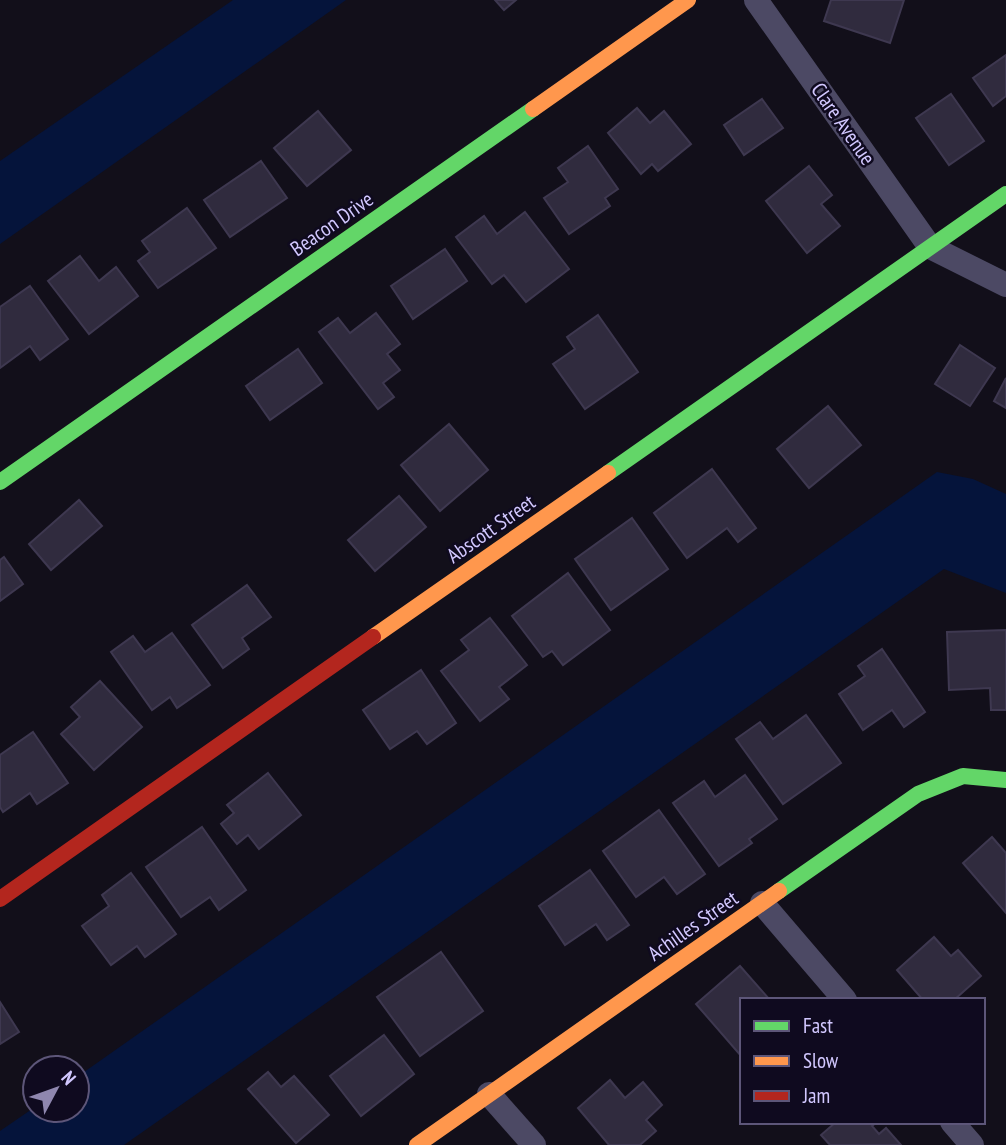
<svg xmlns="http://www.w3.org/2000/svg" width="1006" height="1145" viewBox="0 0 1006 1145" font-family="'PT Sans Narrow',sans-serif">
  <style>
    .water { fill: #05143b }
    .building { fill: #302b3e; stroke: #3e3850; stroke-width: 2 }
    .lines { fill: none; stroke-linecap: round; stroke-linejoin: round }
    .street { stroke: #4c4964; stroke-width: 24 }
    .fast { stroke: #63d668; stroke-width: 16 }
    .slow { stroke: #ff974d; stroke-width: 16 }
    .jam { stroke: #b3261e; stroke-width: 16 }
    .labels { text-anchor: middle; stroke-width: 5; stroke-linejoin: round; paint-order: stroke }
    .street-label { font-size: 21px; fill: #d2c8ff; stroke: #0f0a1f }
  </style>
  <rect width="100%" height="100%" fill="#120f1a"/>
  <!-- water -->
  <g class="water">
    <polygon points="233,0 346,0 0,244 0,161"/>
    <polygon points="937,472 973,479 1006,494 1006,593 944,569 124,1145 0,1145 0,1131 35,1107 35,1110 77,1110 77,1077"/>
  </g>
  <!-- building -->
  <g class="building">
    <polygon points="495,0 516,0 504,10"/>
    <polygon points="831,0 904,0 890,43 824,21"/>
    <polygon points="1006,55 1006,96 993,106 973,78"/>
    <polygon points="951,94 984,141 949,165 916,118"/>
    <polygon points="762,99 783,128 744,155 724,125"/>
    <polygon points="637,108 650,123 664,111 691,144 658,171 652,164 641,174 608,133"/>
    <polygon points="318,111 351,150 307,186 274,148"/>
    <polygon points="588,146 618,189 605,198 610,206 569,234 544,198 568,182 558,168"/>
    <polygon points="261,161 287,198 230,237 204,200"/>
    <polygon points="809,166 832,195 821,204 840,226 807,253 766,201"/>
    <polygon points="187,208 216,248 158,288 138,261 150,252 142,241"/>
    <polygon points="525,212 569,269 526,302 504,275 492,284 456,237 484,216 497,234"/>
    <polygon points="445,249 467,281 413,319 391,286"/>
    <polygon points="80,256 99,281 116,267 138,296 89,334 48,281"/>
    <polygon points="30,286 68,339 40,360 30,346 0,368 0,307"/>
    <polygon points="376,313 400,344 387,354 400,370 383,383 394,397 378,409 319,332 338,318 350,333"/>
    <polygon points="598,315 638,372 585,409 553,364 575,349 567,337"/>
    <polygon points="960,345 995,368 970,406 935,384"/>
    <polygon points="298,349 322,383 270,420 246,386"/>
    <polygon points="1006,378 1006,408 994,401"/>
    <polygon points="828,406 861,445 809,488 777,449"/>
    <polygon points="449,424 488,470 440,511 401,465"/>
    <polygon points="712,469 756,528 738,542 727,528 687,558 654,513"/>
    <polygon points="399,496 426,527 375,571 348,540"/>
    <polygon points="79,500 102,526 51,570 29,544"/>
    <polygon points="632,518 668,569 611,610 575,559"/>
    <polygon points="4,557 23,584 0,601 0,560"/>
    <polygon points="568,573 610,630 563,665 552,651 543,657 512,616"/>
    <polygon points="247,585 271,617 242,638 249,649 223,668 192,625"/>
    <polygon points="490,618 527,665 499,687 509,699 480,721 441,671 469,650 461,640"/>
    <polygon points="1006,630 1006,710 991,710 990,688 949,690 947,632"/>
    <polygon points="172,633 210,685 177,708 170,697 152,710 111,652 133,636 145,652"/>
    <polygon points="882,649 925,712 904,727 892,710 863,730 839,694 865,676 858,666"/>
    <polygon points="421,670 456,723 427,744 417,731 390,749 363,710"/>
    <polygon points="100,681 142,727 94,770 61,734 80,717 71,707"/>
    <polygon points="806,715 841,763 783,804 736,739 760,722 773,739"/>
    <polygon points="33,732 68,783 37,804 30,793 3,812 0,807 0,755"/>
    <polygon points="268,773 301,815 259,849 248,835 237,844 221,824 234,813 227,805"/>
    <polygon points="745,775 777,819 749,839 752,843 719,866 673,803 704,781 715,797"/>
    <polygon points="659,810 705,874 677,894 664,877 636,897 603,851"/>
    <polygon points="202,827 246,890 219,910 210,897 181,917 146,867"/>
    <polygon points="992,837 1006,853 1006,913 963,863"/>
    <polygon points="590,870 629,925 607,940 596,924 565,945 539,906"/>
    <polygon points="131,873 176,934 145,957 137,946 111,965 82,926 109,906 102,895"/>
    <polygon points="934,937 951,956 958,950 981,976 954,1000 923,1000 897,970"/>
    <polygon points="441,952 483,1011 420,1056 377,997"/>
    <polygon points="740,966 770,1000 742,1000 742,1057 696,1004"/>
    <polygon points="0,1002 19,1032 0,1044"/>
    <polygon points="384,1035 414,1074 361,1116 330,1076"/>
    <polygon points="268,1072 281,1087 294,1076 329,1115 296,1143 248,1089"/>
    <polygon points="610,1080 625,1098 643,1082 662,1105 646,1120 656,1131 640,1145 609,1145 578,1108"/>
    <polygon points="836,1122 877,1122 872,1126 879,1134 886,1128 901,1145 830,1145 821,1135"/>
  </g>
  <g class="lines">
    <!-- street -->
    <g class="street">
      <polyline points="756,0 930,247 1006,285"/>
      <polyline points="762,903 845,1000"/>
      <polyline points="489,1094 534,1145"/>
      <polyline points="952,1122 972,1145"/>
    </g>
    <!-- fast -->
    <g class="fast">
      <polyline points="608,473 1006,194"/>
      <polyline points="0,482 533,109"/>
      <polyline points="779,891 918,794 963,776 1006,780"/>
    </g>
    <!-- slow -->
    <g class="slow">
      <polyline points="533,109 688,0"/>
      <polyline points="373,637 608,473"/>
      <polyline points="417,1145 779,891"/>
    </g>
    <!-- jam -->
    <polyline class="jam" points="0,899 373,637"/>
  </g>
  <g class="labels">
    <!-- street labels -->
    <g class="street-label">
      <text transform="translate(843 124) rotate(55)" y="7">Clare Avenue</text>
      <text transform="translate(332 224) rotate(-35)" y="7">Beacon Drive</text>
      <text transform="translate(491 529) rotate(-35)" y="7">Abscott Street</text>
      <text transform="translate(693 926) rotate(-35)" y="7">Achilles Street</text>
    </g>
  </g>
  <!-- legend -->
  <rect x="740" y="998" width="245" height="126" fill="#0f0a1f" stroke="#5d5679" stroke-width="2"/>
  <rect x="754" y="1021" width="35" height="10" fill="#63d668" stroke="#5d5679" stroke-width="2"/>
  <text x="803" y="1033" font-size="21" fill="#d2c8ff">Fast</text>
  <rect x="754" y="1056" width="35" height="10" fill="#ff974d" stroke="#5d5679" stroke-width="2"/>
  <text x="803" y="1068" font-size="21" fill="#d2c8ff">Slow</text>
  <rect x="754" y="1091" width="35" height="10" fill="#b3261e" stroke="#5d5679" stroke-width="2"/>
  <text x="803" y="1103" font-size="21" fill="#d2c8ff">Jam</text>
  <!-- north arrow -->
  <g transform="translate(56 1089) rotate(49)"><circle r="33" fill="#0f0a1f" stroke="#5d5679" stroke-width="2"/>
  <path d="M0-5L12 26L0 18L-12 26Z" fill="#8f87af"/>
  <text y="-10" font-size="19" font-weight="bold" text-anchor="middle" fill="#d2c8ff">N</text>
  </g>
</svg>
